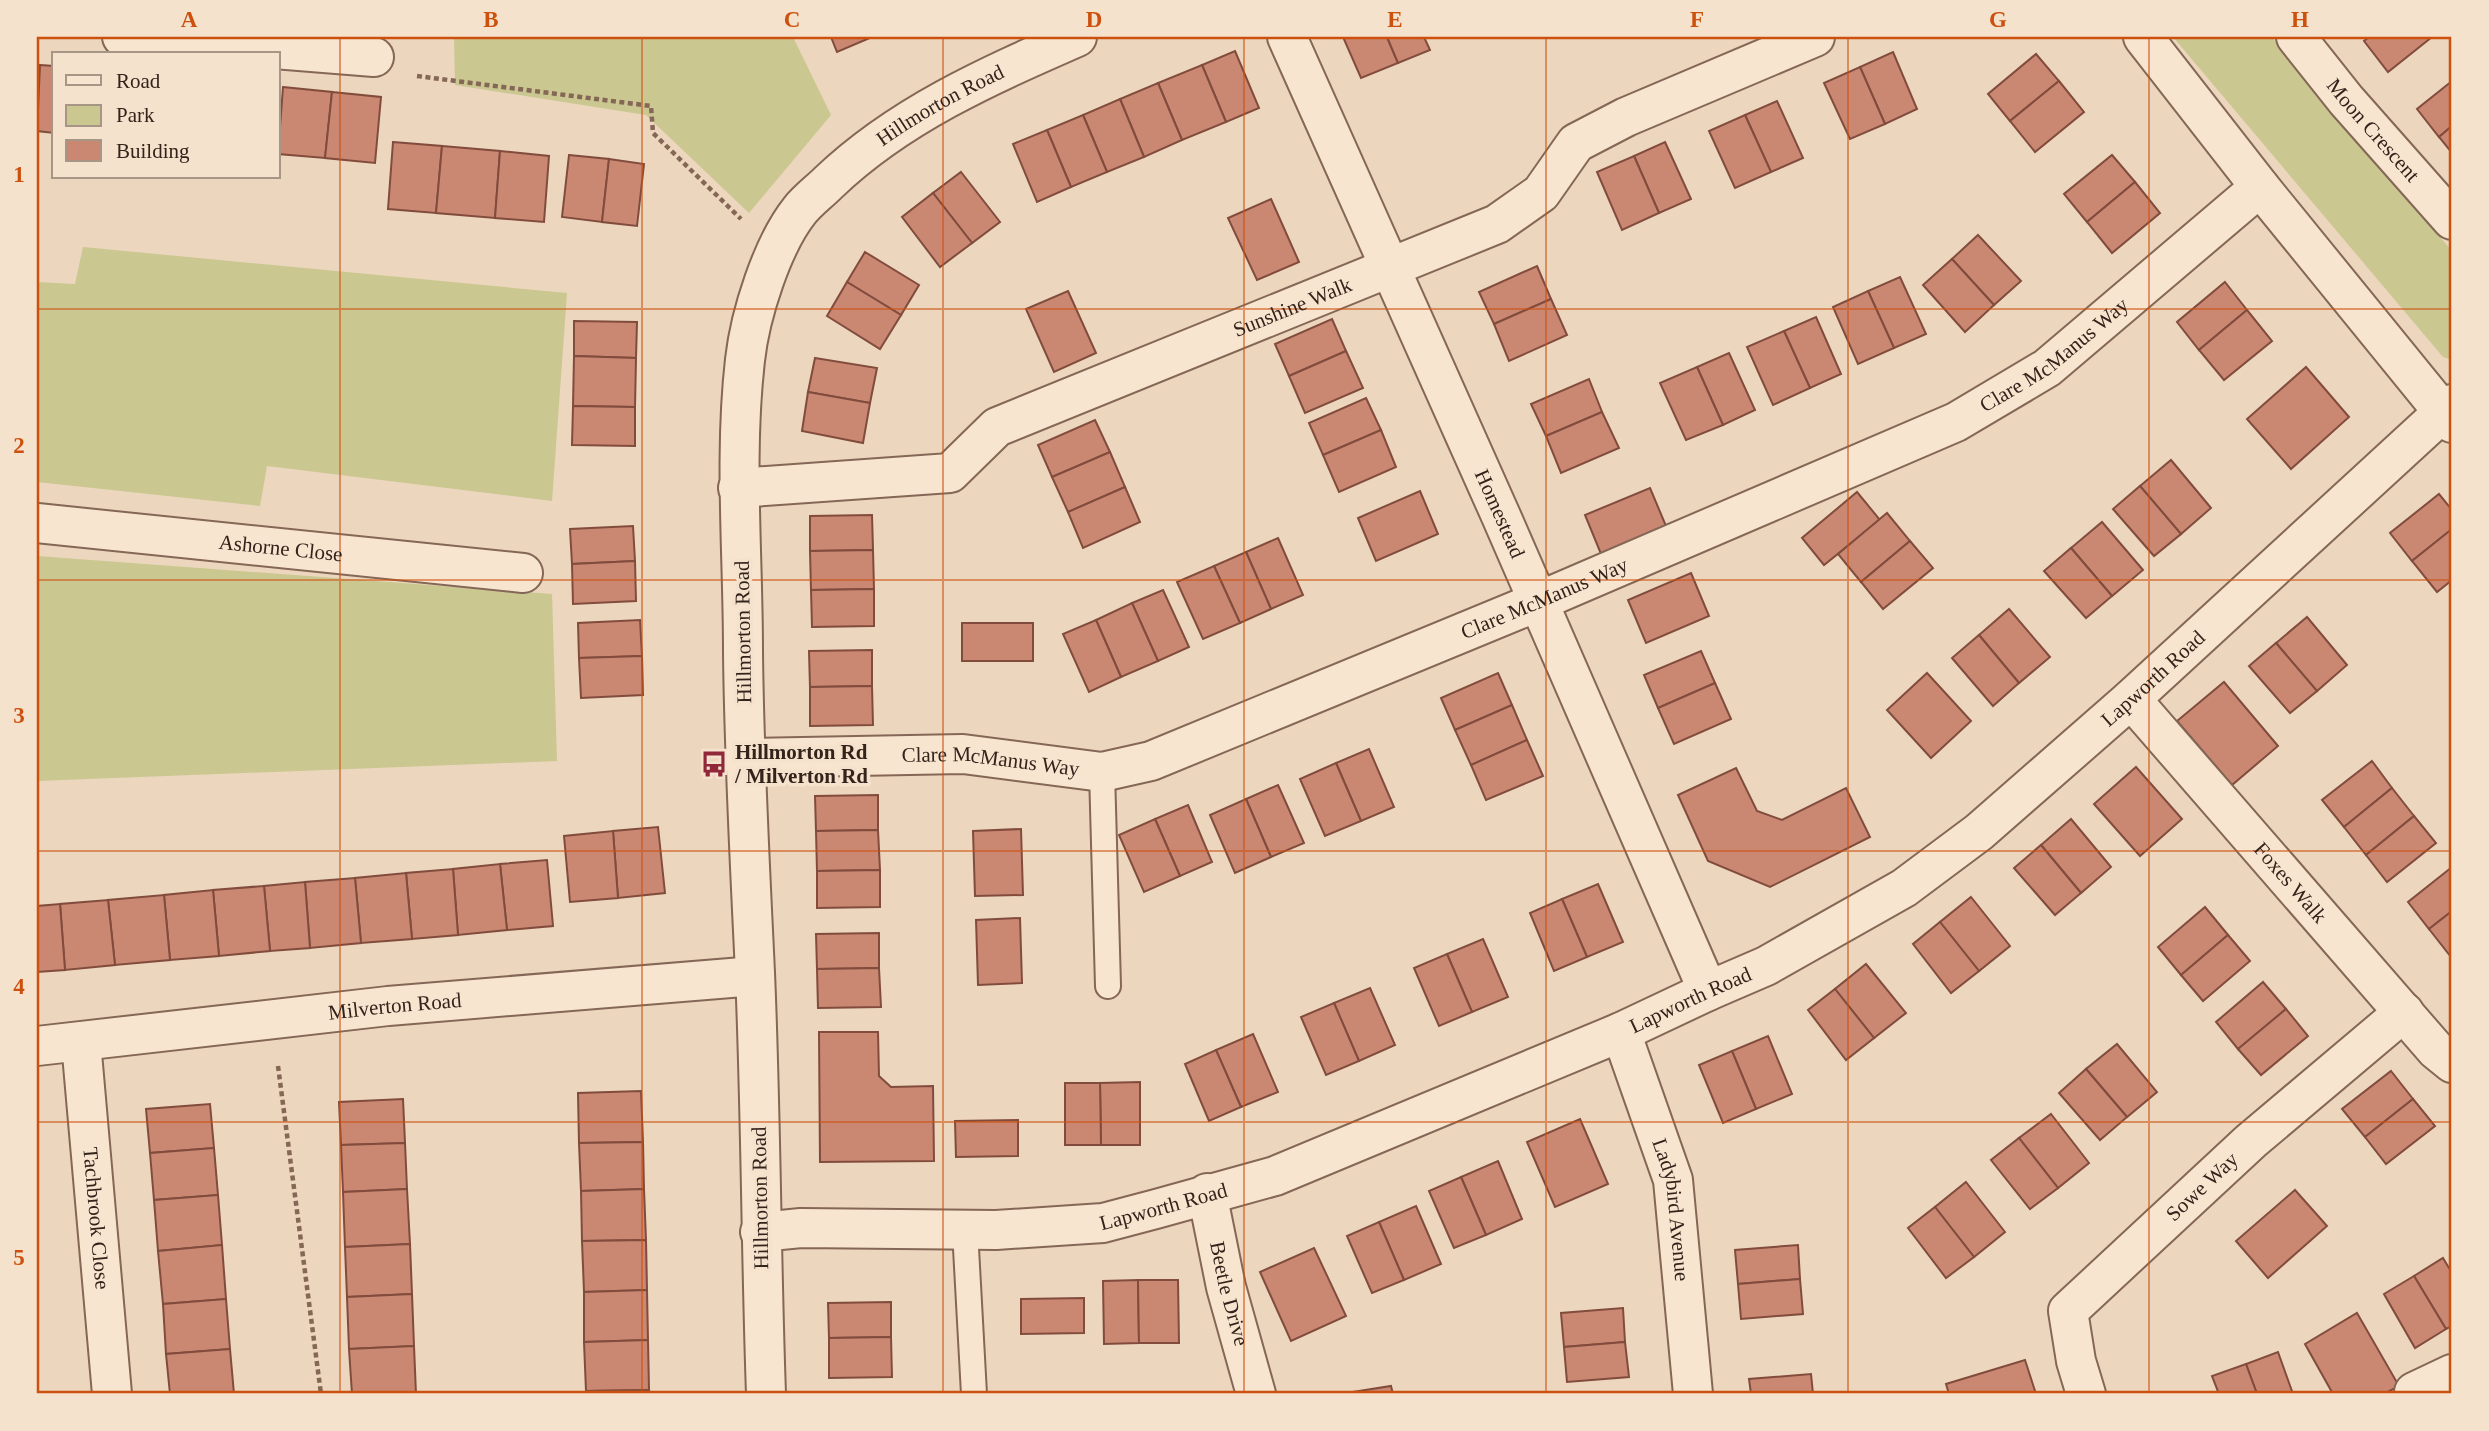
<svg xmlns="http://www.w3.org/2000/svg" width="2489" height="1431" viewBox="0 0 2489 1431" font-family="Georgia,serif">
  <style>
    .green { fill: #cac791 }
    .building { fill: #ca8873; stroke: #824c3d; stroke-width: 2 }
    .lines { fill: none; stroke-linecap: round; stroke-linejoin: round }
    .lane-casing { stroke: #846756; stroke-width: 28 }
    .street-casing { stroke: #846756; stroke-width: 42 }
    .path { stroke: #846756; stroke-width: 4.5; stroke-dasharray: 5 3.5; stroke-linecap: butt }
    .lane { stroke: #f8e5cf; stroke-width: 24 }
    .street { stroke: #f8e5cf; stroke-width: 38 }
    .grid { fill: none; stroke: #cd510e; stroke-width: 2; stroke-opacity: 0.55 }
    .labels { text-anchor: middle; stroke-width: 7; stroke-linejoin: round; paint-order: stroke }
    .street-label { font-size: 21px; fill: #33231b; stroke: #f4e2cc }
    .poi-label { font-size: 21px; font-weight: bold; fill: #33231b; stroke: #f4e2cc; text-anchor: start }
    .neatline { fill: none; stroke: #cd510e; stroke-width: 2.5 }
    .grid-label { font-size: 23px; text-anchor: middle; font-weight: bold; fill: #cd510e }
  </style>
  <rect width="100%" height="100%" fill="#ecd6bd"/>
  <!-- green -->
  <g class="green">
    <polygon points="454,37 793,37 831,115 749,213 646,115 455,85"/>
    <polygon points="2173,37 2272,37 2292,65 2452,251 2452,360 2443,357"/>
    <polygon points="83,247 567,293 552,501 267,466 260,506 37,482 37,282 75,284"/>
    <polygon points="37,556 552,594 557,761 37,781"/>
  </g>
  <!-- building -->
  <g class="building">
    <polygon points="831,37 872,37 837,52"/>
    <polygon points="1343,37 1387,37 1398,63 1361,78"/>
    <polygon points="1387,37 1424,37 1430,50 1398,63"/>
    <polygon points="2369,37 2432,37 2388,72 2364,41"/>
    <polygon points="1235,51 1259,108 1226,122 1202,65"/>
    <polygon points="1893,52 1917,109 1885,124 1860,67"/>
    <polygon points="2036,54 2059,81 2010,121 1988,94"/>
    <polygon points="40,65 54,66 54,133 37,131"/>
    <polygon points="1202,65 1226,122 1182,140 1158,83"/>
    <polygon points="1860,67 1885,124 1850,139 1824,83"/>
    <polygon points="2059,81 2084,112 2035,152 2010,121"/>
    <polygon points="2452,81 2452,126 2439,137 2417,109"/>
    <polygon points="1158,83 1182,140 1144,157 1120,99"/>
    <polygon points="283,87 332,92 325,158 278,154"/>
    <polygon points="332,92 381,97 375,163 325,158"/>
    <polygon points="1120,99 1144,157 1107,172 1083,115"/>
    <polygon points="1777,101 1803,158 1771,172 1745,115"/>
    <polygon points="1083,115 1107,172 1071,187 1047,130"/>
    <polygon points="1745,115 1771,172 1735,188 1709,131"/>
    <polygon points="2452,126 2452,153 2439,137"/>
    <polygon points="1047,130 1071,187 1037,202 1013,144"/>
    <polygon points="393,142 442,146 436,213 388,209"/>
    <polygon points="1665,142 1691,199 1659,213 1634,156"/>
    <polygon points="442,146 500,151 495,218 436,213"/>
    <polygon points="500,151 549,156 544,222 495,218"/>
    <polygon points="569,155 609,159 602,222 562,217"/>
    <polygon points="2112,155 2135,182 2087,222 2064,194"/>
    <polygon points="1634,156 1659,213 1622,230 1597,172"/>
    <polygon points="609,159 644,164 637,226 602,222"/>
    <polygon points="961,172 1000,222 972,243 933,193"/>
    <polygon points="2135,182 2160,213 2112,253 2087,222"/>
    <polygon points="933,193 972,243 940,267 902,217"/>
    <polygon points="1271,199 1299,262 1257,280 1228,218"/>
    <polygon points="1978,235 2021,281 1994,305 1952,259"/>
    <polygon points="865,252 919,285 901,315 847,282"/>
    <polygon points="1952,259 1994,305 1965,332 1923,285"/>
    <polygon points="1537,266 1551,299 1494,324 1479,292"/>
    <polygon points="1900,277 1926,334 1894,348 1868,291"/>
    <polygon points="847,282 901,315 880,349 827,316"/>
    <polygon points="2225,282 2247,310 2199,350 2177,322"/>
    <polygon points="1068,291 1096,353 1054,372 1026,309"/>
    <polygon points="1868,291 1894,348 1858,364 1833,307"/>
    <polygon points="1551,299 1567,335 1509,361 1494,324"/>
    <polygon points="2247,310 2272,341 2224,380 2199,350"/>
    <polygon points="1816,317 1841,374 1810,388 1784,331"/>
    <polygon points="1332,319 1346,351 1289,376 1275,344"/>
    <polygon points="574,321 637,322 636,358 574,356"/>
    <polygon points="1784,331 1810,388 1773,405 1747,347"/>
    <polygon points="1346,351 1363,388 1305,413 1289,376"/>
    <polygon points="1729,353 1755,410 1723,425 1697,367"/>
    <polygon points="574,356 636,358 635,407 573,406"/>
    <polygon points="815,358 877,368 870,403 808,392"/>
    <polygon points="1697,367 1723,425 1686,440 1660,383"/>
    <polygon points="2306,367 2349,417 2291,469 2247,419"/>
    <polygon points="1589,379 1602,412 1546,436 1531,404"/>
    <polygon points="808,392 870,403 863,443 802,431"/>
    <polygon points="1366,398 1381,430 1323,455 1309,423"/>
    <polygon points="573,406 635,407 635,446 572,445"/>
    <polygon points="1602,412 1619,448 1561,473 1546,436"/>
    <polygon points="1095,420 1110,452 1052,477 1038,445"/>
    <polygon points="1381,430 1396,467 1339,492 1323,455"/>
    <polygon points="1110,452 1125,487 1068,512 1052,477"/>
    <polygon points="2171,460 2211,508 2181,534 2140,486"/>
    <polygon points="2140,486 2181,534 2154,556 2113,509"/>
    <polygon points="1125,487 1140,522 1083,548 1068,512"/>
    <polygon points="1650,488 1666,526 1601,554 1585,515"/>
    <polygon points="1420,491 1438,534 1376,561 1358,518"/>
    <polygon points="1857,492 1880,520 1824,565 1802,538"/>
    <polygon points="2439,494 2452,510 2452,529 2412,561 2390,533"/>
    <polygon points="1887,513 1910,541 1861,582 1838,554"/>
    <polygon points="872,515 873,550 810,551 810,516"/>
    <polygon points="2102,522 2143,570 2112,596 2071,548"/>
    <polygon points="633,526 635,561 572,564 570,529"/>
    <polygon points="2452,529 2452,580 2437,592 2412,561"/>
    <polygon points="1278,538 1303,595 1271,609 1246,552"/>
    <polygon points="1910,541 1933,568 1883,609 1861,582"/>
    <polygon points="2071,548 2112,596 2086,618 2044,571"/>
    <polygon points="873,550 874,589 811,590 810,551"/>
    <polygon points="1246,552 1271,609 1240,623 1214,566"/>
    <polygon points="635,561 636,601 573,604 572,564"/>
    <polygon points="1214,566 1240,623 1203,639 1177,582"/>
    <polygon points="1691,573 1709,616 1646,643 1628,600"/>
    <polygon points="874,589 874,626 812,627 811,590"/>
    <polygon points="1163,590 1189,647 1158,661 1132,603"/>
    <polygon points="1132,603 1158,661 1121,677 1096,620"/>
    <polygon points="2009,609 2050,657 2019,683 1979,635"/>
    <polygon points="2307,617 2347,665 2317,691 2276,643"/>
    <polygon points="640,620 642,656 579,658 578,623"/>
    <polygon points="1096,620 1121,677 1089,692 1063,634"/>
    <rect x="962" y="623" width="71" height="38"/>
    <polygon points="1979,635 2019,683 1993,706 1952,658"/>
    <polygon points="2276,643 2317,691 2290,713 2249,666"/>
    <polygon points="872,650 872,686 810,687 809,651"/>
    <polygon points="1701,651 1715,683 1658,708 1644,675"/>
    <polygon points="642,656 643,695 581,698 579,658"/>
    <polygon points="1498,673 1512,705 1455,730 1441,698"/>
    <polygon points="1927,673 1971,721 1931,758 1887,710"/>
    <polygon points="2224,682 2278,746 2232,785 2177,721"/>
    <polygon points="1715,683 1731,719 1674,744 1658,708"/>
    <polygon points="872,686 873,725 810,726 810,687"/>
    <polygon points="1512,705 1527,740 1471,765 1455,730"/>
    <polygon points="1527,740 1543,776 1486,800 1471,765"/>
    <polygon points="1369,749 1394,807 1361,821 1336,763"/>
    <polygon points="2372,761 2392,788 2344,827 2322,800"/>
    <polygon points="1336,763 1361,821 1325,836 1300,779"/>
    <polygon points="2136,767 2182,819 2140,856 2094,804"/>
    <polygon points="1736,768 1757,811 1782,820 1846,788 1870,837 1770,887 1708,861 1678,795"/>
    <polygon points="1278,785 1304,843 1271,857 1246,799"/>
    <polygon points="2392,788 2414,816 2366,855 2344,827"/>
    <polygon points="878,795 878,830 816,831 815,796"/>
    <polygon points="1246,799 1271,857 1235,873 1210,815"/>
    <polygon points="1188,805 1212,862 1180,876 1155,819"/>
    <polygon points="2414,816 2436,843 2387,882 2366,855"/>
    <polygon points="1155,819 1180,876 1144,892 1119,835"/>
    <polygon points="2071,819 2111,867 2081,893 2041,845"/>
    <polygon points="658,827 665,893 618,898 613,831"/>
    <polygon points="1021,829 1023,895 975,896 973,831"/>
    <polygon points="878,830 880,870 817,871 816,831"/>
    <polygon points="613,831 618,898 570,902 564,836"/>
    <polygon points="2041,845 2081,893 2055,915 2014,868"/>
    <polygon points="547,860 553,926 507,930 500,864"/>
    <polygon points="500,864 507,930 458,935 453,869"/>
    <polygon points="2452,867 2452,911 2429,929 2408,902"/>
    <polygon points="453,869 458,935 412,939 406,873"/>
    <polygon points="880,870 880,907 817,908 817,871"/>
    <polygon points="406,873 412,939 361,943 355,878"/>
    <polygon points="355,878 361,943 310,948 305,882"/>
    <polygon points="305,882 310,948 270,951 264,886"/>
    <polygon points="1598,884 1623,942 1587,957 1562,899"/>
    <polygon points="264,886 270,951 219,956 213,890"/>
    <polygon points="213,890 219,956 170,960 164,895"/>
    <polygon points="164,895 170,960 115,965 108,900"/>
    <polygon points="1971,897 2010,946 1979,971 1940,922"/>
    <polygon points="1562,899 1587,957 1554,971 1530,913"/>
    <polygon points="108,900 115,965 65,970 60,904"/>
    <polygon points="60,904 65,970 37,972 37,906"/>
    <polygon points="2205,907 2228,935 2181,975 2158,947"/>
    <polygon points="2452,911 2452,956 2451,957 2429,929"/>
    <polygon points="1020,918 1022,983 978,985 976,920"/>
    <polygon points="1940,922 1979,971 1951,993 1913,944"/>
    <polygon points="879,933 879,968 817,969 816,934"/>
    <polygon points="2228,935 2250,961 2203,1001 2181,975"/>
    <polygon points="1483,939 1508,997 1472,1012 1447,954"/>
    <polygon points="1447,954 1472,1012 1439,1026 1414,968"/>
    <polygon points="1866,964 1906,1013 1874,1038 1835,989"/>
    <polygon points="879,968 881,1007 818,1008 817,969"/>
    <polygon points="2263,982 2286,1009 2238,1049 2216,1022"/>
    <polygon points="1370,988 1395,1045 1359,1061 1334,1003"/>
    <polygon points="1835,989 1874,1038 1846,1060 1808,1010"/>
    <polygon points="1334,1003 1359,1061 1326,1075 1301,1017"/>
    <polygon points="2286,1009 2308,1036 2261,1075 2238,1049"/>
    <polygon points="819,1032 878,1032 879,1076 891,1087 933,1086 934,1161 820,1162"/>
    <polygon points="1253,1034 1278,1092 1241,1107 1216,1050"/>
    <polygon points="1768,1036 1792,1094 1756,1109 1732,1051"/>
    <polygon points="2117,1044 2157,1092 2127,1117 2086,1069"/>
    <polygon points="1216,1050 1241,1107 1209,1121 1185,1064"/>
    <polygon points="1732,1051 1756,1109 1723,1123 1699,1065"/>
    <polygon points="2086,1069 2127,1117 2100,1140 2059,1093"/>
    <polygon points="2391,1071 2413,1099 2365,1137 2342,1109"/>
    <polygon points="1140,1082 1140,1145 1101,1145 1100,1083"/>
    <polygon points="1065,1083 1100,1083 1101,1145 1065,1145"/>
    <polygon points="641,1091 643,1142 579,1143 578,1093"/>
    <polygon points="403,1099 405,1143 341,1145 339,1102"/>
    <polygon points="2413,1099 2435,1126 2386,1164 2365,1137"/>
    <polygon points="210,1104 214,1148 150,1153 146,1109"/>
    <polygon points="2051,1114 2089,1163 2058,1188 2019,1138"/>
    <polygon points="1580,1119 1608,1184 1555,1207 1527,1142"/>
    <polygon points="1018,1120 1018,1156 956,1157 955,1121"/>
    <polygon points="2019,1138 2058,1188 2030,1209 1991,1160"/>
    <polygon points="643,1142 644,1189 581,1191 579,1143"/>
    <polygon points="405,1143 407,1189 343,1192 341,1145"/>
    <polygon points="214,1148 218,1195 154,1200 150,1153"/>
    <polygon points="1498,1161 1522,1219 1486,1235 1461,1177"/>
    <polygon points="1461,1177 1486,1235 1454,1248 1429,1191"/>
    <polygon points="1966,1182 2005,1232 1974,1257 1935,1207"/>
    <polygon points="407,1189 410,1244 345,1247 343,1192"/>
    <polygon points="644,1189 646,1240 582,1241 581,1191"/>
    <polygon points="2295,1190 2327,1226 2268,1278 2236,1241"/>
    <polygon points="218,1195 222,1245 158,1251 154,1200"/>
    <polygon points="1416,1206 1441,1264 1404,1280 1379,1222"/>
    <polygon points="1935,1207 1974,1257 1946,1278 1908,1228"/>
    <polygon points="1379,1222 1404,1280 1372,1293 1347,1236"/>
    <polygon points="646,1240 647,1290 584,1292 582,1241"/>
    <polygon points="410,1244 412,1294 347,1297 345,1247"/>
    <polygon points="222,1245 226,1299 163,1304 158,1251"/>
    <polygon points="1798,1245 1800,1279 1738,1284 1735,1250"/>
    <polygon points="1314,1248 1346,1316 1291,1341 1260,1272"/>
    <polygon points="2443,1258 2452,1273 2452,1326 2446,1329 2414,1276"/>
    <polygon points="2414,1276 2446,1329 2415,1348 2384,1294"/>
    <polygon points="1800,1279 1803,1314 1741,1319 1738,1284"/>
    <polygon points="1138,1280 1139,1343 1104,1344 1103,1281"/>
    <polygon points="1138,1280 1178,1280 1179,1343 1139,1343"/>
    <polygon points="647,1290 648,1340 584,1342 584,1292"/>
    <polygon points="412,1294 414,1346 349,1349 347,1297"/>
    <polygon points="1084,1298 1084,1333 1021,1334 1021,1299"/>
    <polygon points="226,1299 230,1349 166,1354 163,1304"/>
    <polygon points="891,1302 891,1337 829,1338 828,1303"/>
    <polygon points="1623,1308 1625,1342 1564,1347 1561,1313"/>
    <polygon points="2357,1313 2399,1386 2384,1394 2333,1394 2305,1344"/>
    <polygon points="891,1337 892,1377 829,1378 829,1338"/>
    <polygon points="648,1340 649,1390 586,1391 584,1342"/>
    <polygon points="1625,1342 1629,1377 1567,1382 1564,1347"/>
    <polygon points="414,1346 416,1394 352,1394 349,1349"/>
    <polygon points="230,1349 234,1394 170,1394 166,1354"/>
    <polygon points="2278,1352 2293,1394 2257,1394 2246,1364"/>
    <polygon points="2025,1360 2036,1394 1949,1394 1946,1384"/>
    <polygon points="2246,1364 2257,1394 2219,1394 2212,1376"/>
    <polygon points="1811,1374 1813,1394 1751,1394 1749,1379"/>
    <polygon points="1391,1386 1393,1394 1340,1394"/>
    <polygon points="649,1390 650,1394 586,1394 586,1391"/>
  </g>
  <g class="lines">
    <!-- lane casing -->
    <g class="lane-casing">
      <g id="lane">
        <polyline points="1102,772 1108,986"/>
        <polyline points="965,1230 974,1394"/>
      </g>
    </g>
    <!-- street casing -->
    <g class="street-casing">
      <g id="street">
        <polyline points="122,37 374,57"/>
        <path id="s1" d="M1287,37L1501,516L1708,991"/>
        <polyline points="2143,37 2260,187 2452,423"/>
        <path id="s2" d="M2296,37L2346,100L2452,220"/>
        <path id="s3" d="M738,488L950,473L997,427L1497,224L1541,193L1576,143L1626,117L1815,37"/>
        <path id="s4" d="M37,523L523,573"/>
        <path id="s5" d="M2131,699L2436,1050L2452,1063"/>
        <path id="s6" d="M744,758L963,754L1102,772L1151,761L1537,602L1956,422L2047,368L2260,187"/>
        <path id="s7" d="M1621,1032L1673,1180L1693,1394"/>
        <path id="s8" d="M81,1042L112,1394"/>
        <path id="s9" d="M37,1046L388,1006L755,976"/>
        <path id="s10" d="M1207,1193L1226,1287L1256,1394"/>
        <path id="s11" d="M760,1232L801,1228L996,1230L1103,1223L1156,1209L1275,1176L1621,1032L1708,991L1766,966L1904,888L1979,832L2131,699L2452,404"/>
        <polyline points="2414,1392 2452,1374"/>
        <path id="s12" d="M766,1394C761,1254 761,1113 755,973C750,865 744,758 743,651C743,554 734,456 745,360C750,315 772,245 800,210C808,200 819,192 828,183C899,115 988,76 1077,37"/>
        <path id="s13" d="M2086,1394L2076,1361L2068,1311L2251,1141L2404,1012"/>
      </g>
    </g>
    <!-- path -->
    <g class="path">
      <polyline points="417,76 651,106 653,133 741,219"/>
      <polyline points="278,1066 321,1394"/>
    </g>
    <!-- lane -->
    <use href="#lane" class="lane"/>
    <!-- street -->
    <use href="#street" class="street"/>
  </g>
  <!-- grid -->
  <path class="grid" d="M340,37V1394M642,37V1394M943,37V1394M1244,37V1394M1546,37V1394M1848,37V1394M2149,37V1394M37,309H2452M37,580H2452M37,851H2452M37,1122H2452"/>
  <!-- icons -->
  <defs>
    <g id="bus-bare" transform="scale(2.1)"><path d="M-5-6H5V4H4V6H2V4H-2V6H-4V4H-5ZM-3.5-4V0h7V-4ZM-3.5 1.2v1.5H-2V1.2ZM2 1.2v1.5H3.5V1.2Z" fill="#91283a" stroke="#f4e2cc" stroke-width="2.5" paint-order="stroke"/></g>
  </defs>
  <g fill-rule="evenodd">
    <use href="#bus-bare" x="714" y="764"/>
  </g>
  <g class="labels">
    <!-- street labels -->
    <g class="street-label">
      <text dy="7" stroke="none"><textPath href="#s12" startOffset="1372">Hillmorton Road</textPath></text>
      <text dy="7" stroke="none"><textPath href="#s2" startOffset="121">Moon Crescent</textPath></text>
      <text dy="7" stroke="none"><textPath href="#s3" startOffset="597">Sunshine Walk</textPath></text>
      <text dy="7" stroke="none"><textPath href="#s6" startOffset="1402">Clare McManus Way</textPath></text>
      <text dy="7" stroke="none"><textPath href="#s1" startOffset="522">Homestead</textPath></text>
      <text dy="7" stroke="none"><textPath href="#s4" startOffset="245">Ashorne Close</textPath></text>
      <text dy="7" stroke="none"><textPath href="#s6" startOffset="835">Clare McManus Way</textPath></text>
      <text transform="translate(743 632) rotate(-91)" y="7">Hillmorton Road</text>
      <text dy="7" stroke="none"><textPath href="#s11" startOffset="1540">Lapworth Road</textPath></text>
      <text dy="7" stroke="none"><textPath href="#s6" startOffset="247">Clare McManus Way</textPath></text>
      <text dy="7" stroke="none"><textPath href="#s5" startOffset="243">Foxes Walk</textPath></text>
      <text dy="7" stroke="none"><textPath href="#s11" startOffset="973">Lapworth Road</textPath></text>
      <text dy="7" stroke="none"><textPath href="#s9" startOffset="360">Milverton Road</textPath></text>
      <text dy="7" stroke="none"><textPath href="#s13" startOffset="268">Sowe Way</textPath></text>
      <text transform="translate(760 1198) rotate(-91)" y="7">Hillmorton Road</text>
      <text dy="7" stroke="none"><textPath href="#s11" startOffset="406">Lapworth Road</textPath></text>
      <text dy="7" stroke="none"><textPath href="#s7" startOffset="186">Ladybird Avenue</textPath></text>
      <text dy="7" stroke="none"><textPath href="#s8" startOffset="177">Tachbrook Close</textPath></text>
      <text dy="7" stroke="none"><textPath href="#s10" startOffset="103">Beetle Drive</textPath></text>
    </g>
    <!-- poi labels -->
    <g class="poi-label">
      <text x="735" y="759">Hillmorton Rd<tspan x="735" dy="24">/ Milverton Rd</tspan></text>
    </g>
  </g>
  <!-- border -->
  <rect width="2489" height="1431" fill="none" stroke="#f4e2cc" stroke-width="77"/>
  <!-- legend -->
  <rect x="52" y="52" width="228" height="126" fill="#f4e2cc" stroke="#a79685" stroke-width="2"/>
  <rect x="66" y="75" width="35" height="10" fill="#f8e5cf" stroke="#a79685" stroke-width="2"/>
  <text x="116" y="88" font-size="21" fill="#33231b">Road</text>
  <rect x="66" y="105" width="35" height="21" fill="#cac791" stroke="#a79685" stroke-width="2"/>
  <text x="116" y="122" font-size="21" fill="#33231b">Park</text>
  <rect x="66" y="140" width="35" height="21" fill="#ca8873" stroke="#a79685" stroke-width="2"/>
  <text x="116" y="158" font-size="21" fill="#33231b">Building</text>
  <rect x="38" y="38" width="2412" height="1354" class="neatline"/>
  <g class="grid-label">
    <text x="189" y="27">A</text>
    <text x="491" y="27">B</text>
    <text x="792" y="27">C</text>
    <text x="1094" y="27">D</text>
    <text x="1395" y="27">E</text>
    <text x="1697" y="27">F</text>
    <text x="1998" y="27">G</text>
    <text x="2300" y="27">H</text>
    <text x="19" y="182">1</text>
    <text x="19" y="453">2</text>
    <text x="19" y="723">3</text>
    <text x="19" y="994">4</text>
    <text x="19" y="1265">5</text>
  </g>
</svg>
